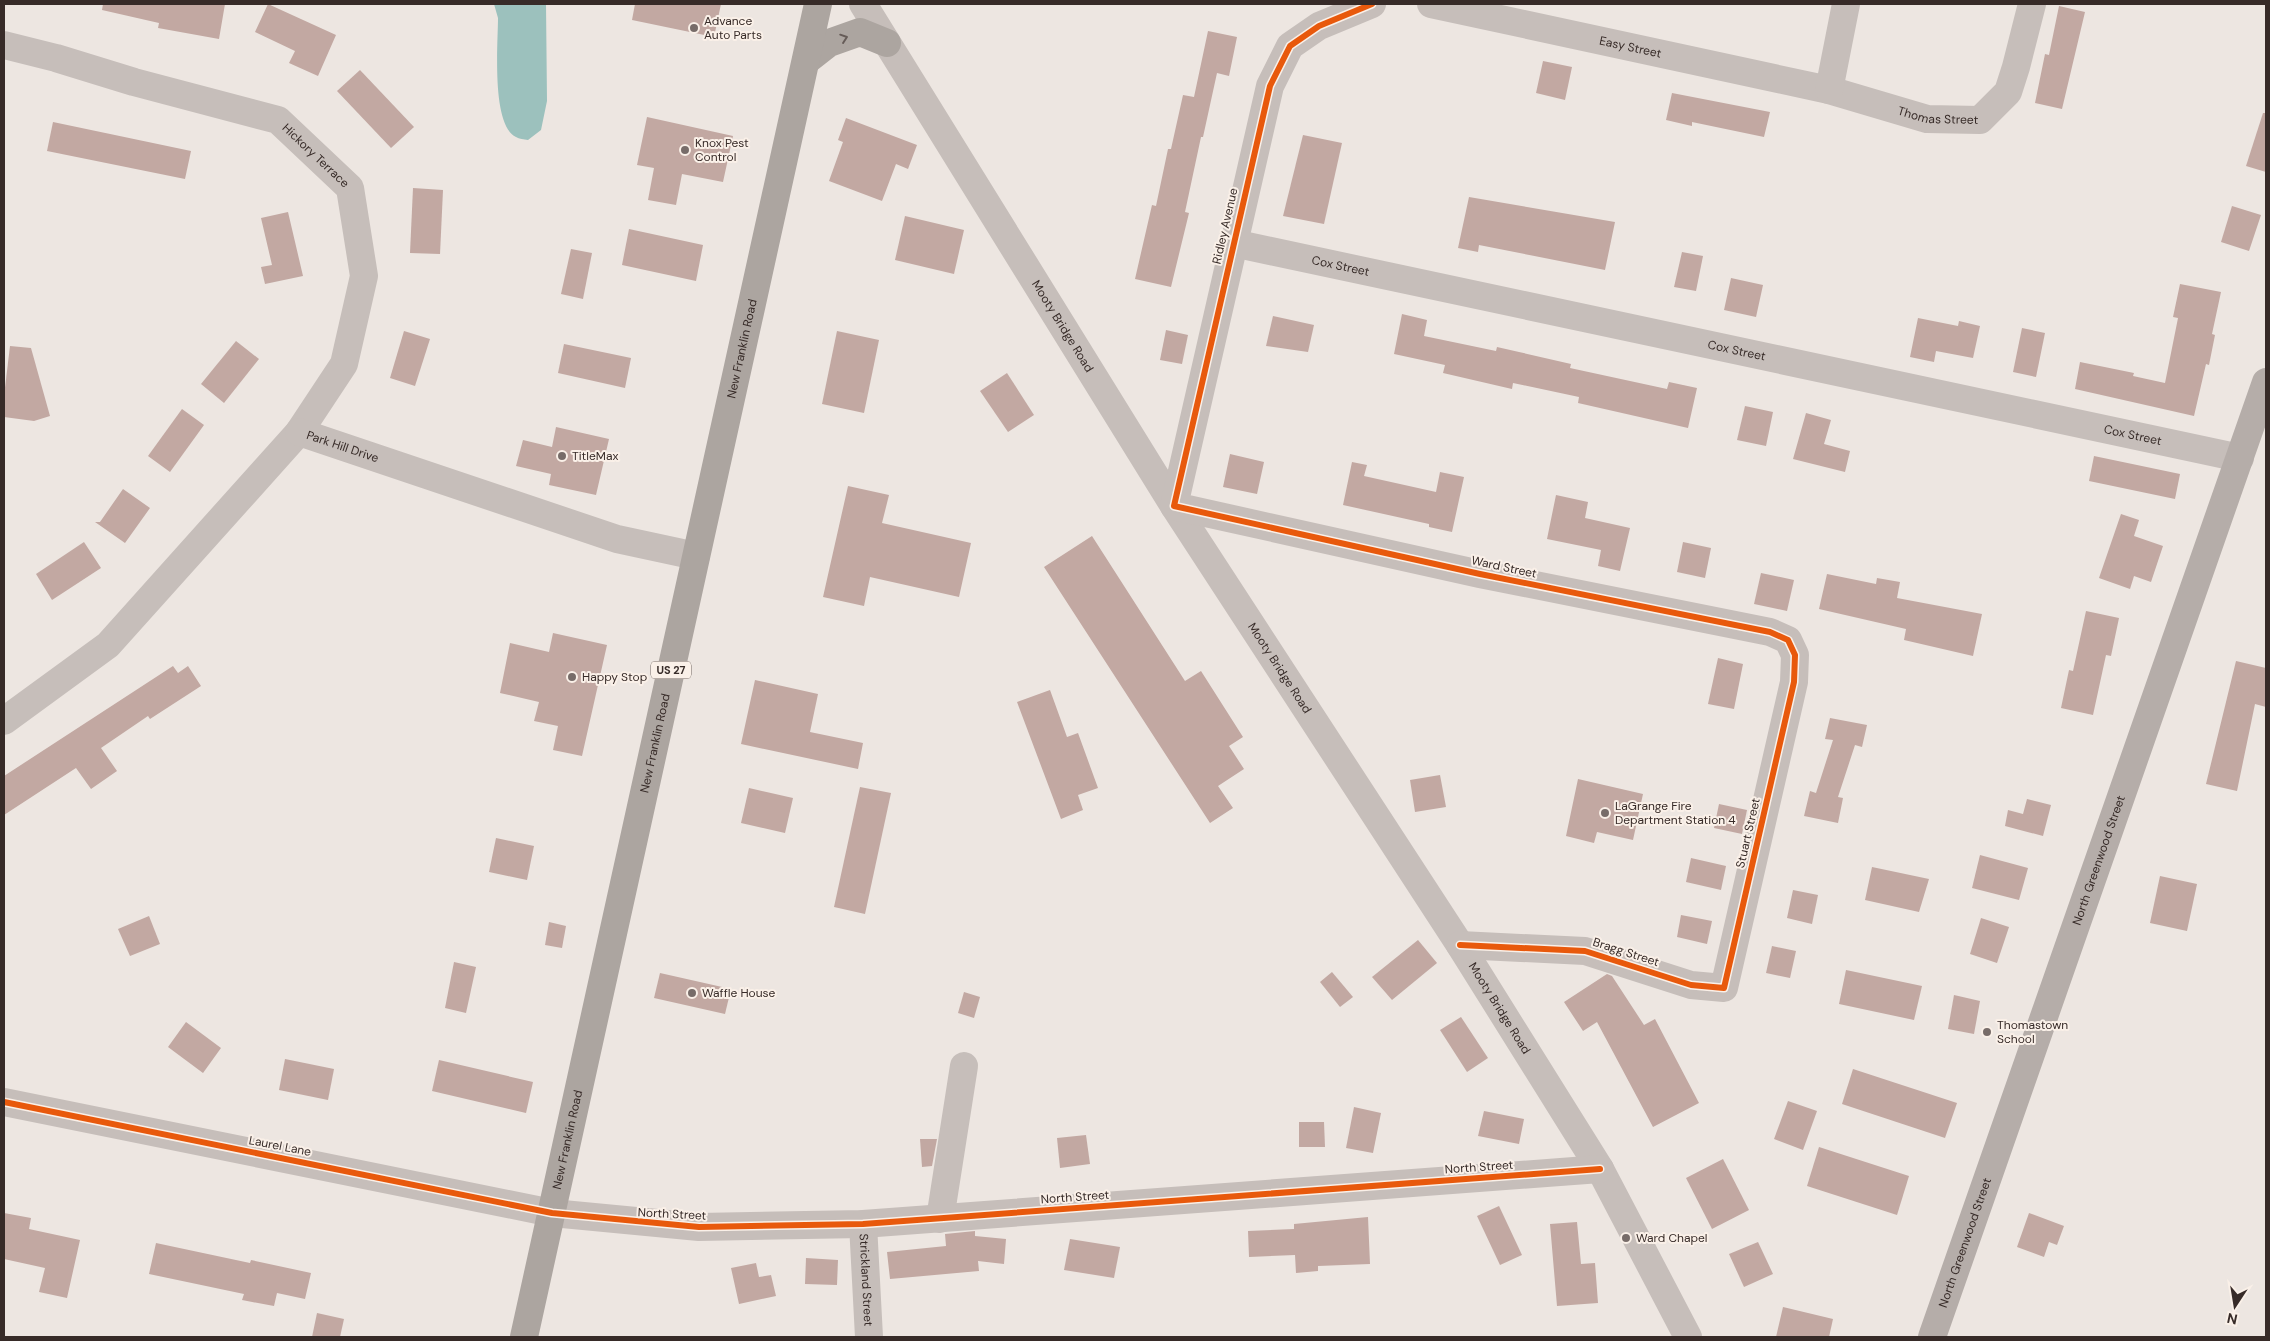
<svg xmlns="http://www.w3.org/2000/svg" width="2270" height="1341" viewBox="0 0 2270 1341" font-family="'DM Sans',sans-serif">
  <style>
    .water { fill: #9cc1bd }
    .building { fill: #c2a8a2 }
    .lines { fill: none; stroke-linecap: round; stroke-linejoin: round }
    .minor { stroke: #c6beba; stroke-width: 28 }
    .major { stroke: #b5ada9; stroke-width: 28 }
    .highway { stroke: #aca5a0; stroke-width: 28 }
    .cycleway-casing { stroke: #faf0e8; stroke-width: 9 }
    .cycleway { stroke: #e8590c; stroke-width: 6 }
    .oneway { stroke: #665c58 }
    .poi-dot { fill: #776c69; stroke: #faf0e8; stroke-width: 2 }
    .labels { text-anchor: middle; stroke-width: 4; stroke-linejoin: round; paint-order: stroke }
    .shield { fill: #faf0e8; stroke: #726662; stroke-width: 1 }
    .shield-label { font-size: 11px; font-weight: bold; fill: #372b28 }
    .poi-label { font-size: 12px; fill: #372b28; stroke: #faf0e8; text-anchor: start }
    .street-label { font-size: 12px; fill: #372b28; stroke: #faf0e8 }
  </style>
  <rect width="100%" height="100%" fill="#ede6e1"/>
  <!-- water -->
  <path class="water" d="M494,4H546L547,101L541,130L528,140C524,139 519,139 516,137C491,125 498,43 498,18Z"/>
  <!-- building -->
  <g class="building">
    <polygon points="103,4 225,4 219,39 158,28 159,23 102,10"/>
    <polygon points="268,4 336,35 318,76 289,63 295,51 255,32"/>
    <polygon points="635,4 721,4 714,37 632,20"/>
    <polygon points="2059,6 2085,12 2062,109 2035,103 2045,54 2049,55"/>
    <polygon points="1208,31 1237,37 1229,76 1217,73 1203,137 1201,137 1185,212 1189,213 1171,287 1135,279 1152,205 1156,206 1168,149 1171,149 1183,95 1194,97"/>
    <polygon points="1543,61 1572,67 1565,100 1536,93"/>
    <polygon points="360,70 414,127 391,148 337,91"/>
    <polygon points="1672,93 1770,112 1764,137 1692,122 1692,126 1666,120"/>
    <polygon points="2263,113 2266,113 2266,172 2246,166"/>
    <polygon points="647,117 733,136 723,182 682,174 676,205 648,200 654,168 637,165"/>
    <polygon points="846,118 917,145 908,169 896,164 882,201 829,181 843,142 838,140"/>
    <polygon points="53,122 191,151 185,179 47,151"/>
    <polygon points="1303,135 1342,143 1324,224 1283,216"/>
    <polygon points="413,188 443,190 440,254 410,253"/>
    <polygon points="1469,197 1615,222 1605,270 1479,245 1478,252 1458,248"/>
    <polygon points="2232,206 2261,215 2249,251 2221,242"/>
    <polygon points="288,212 303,276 265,284 261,267 272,265 261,218"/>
    <polygon points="905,216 964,230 954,274 895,260"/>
    <polygon points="629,229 703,245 696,281 622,265"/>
    <polygon points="571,249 592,253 583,299 561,294"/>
    <polygon points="1682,252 1703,256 1696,291 1674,287"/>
    <polygon points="1731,278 1763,285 1756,317 1724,310"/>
    <polygon points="2180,284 2221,292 2212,334 2215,335 2209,365 2206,364 2194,416 2075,389 2080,362 2134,373 2133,376 2165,383 2178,318 2173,317"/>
    <polygon points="1402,314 1427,320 1424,336 1496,351 1497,347 1519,352 1571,364 1570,368 1667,389 1669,382 1697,388 1688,428 1578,403 1579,397 1513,383 1512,389 1443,373 1445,365 1394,354"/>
    <polygon points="1273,316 1314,325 1308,352 1266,346"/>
    <polygon points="1918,318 1958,326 1959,321 1980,326 1973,358 1936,351 1934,362 1910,357"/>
    <polygon points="2022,328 2045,333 2036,377 2013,372"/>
    <polygon points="1166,330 1188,335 1182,364 1160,360"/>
    <polygon points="404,331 430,339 415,386 390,378"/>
    <polygon points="837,331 879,340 864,413 822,404"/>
    <polygon points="236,341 259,359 224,403 201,384"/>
    <polygon points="564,344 631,358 625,388 558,373"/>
    <polygon points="10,346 31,348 50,416 34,421 4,417 4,396"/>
    <polygon points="1007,373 1034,415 1008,432 980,391"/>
    <polygon points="1745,406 1773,412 1766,446 1737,440"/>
    <polygon points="182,409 204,425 170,472 148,456"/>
    <polygon points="1806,413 1831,420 1824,444 1850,451 1845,472 1793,459"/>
    <polygon points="556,427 609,439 596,495 549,485 551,474 516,466 523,440 552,447"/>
    <polygon points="1230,454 1264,462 1257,494 1223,487"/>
    <polygon points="2094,456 2180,474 2175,499 2089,481"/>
    <polygon points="1352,462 1367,465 1364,476 1436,492 1440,472 1464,477 1452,532 1429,527 1429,524 1343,505"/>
    <polygon points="848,486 889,495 882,523 971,543 959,597 870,577 864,606 823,597"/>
    <polygon points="123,489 150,508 125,543 95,522 100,522"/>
    <polygon points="1556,495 1588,502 1585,518 1630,528 1620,571 1598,566 1601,550 1547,539"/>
    <polygon points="2121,514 2139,520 2134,536 2163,546 2151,582 2134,576 2130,589 2099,578"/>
    <polygon points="1092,536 1185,681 1201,671 1243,737 1229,746 1244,769 1218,786 1233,808 1210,823 1044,567"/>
    <polygon points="84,542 101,568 52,600 36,574"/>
    <polygon points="1683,542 1711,548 1705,578 1677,572"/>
    <polygon points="1761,573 1794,580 1787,611 1754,604"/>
    <polygon points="1827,574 1876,584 1877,578 1900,582 1897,598 1982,614 1973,656 1904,640 1906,629 1819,609"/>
    <polygon points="2086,611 2119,618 2111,656 2106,655 2093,715 2061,708 2069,670 2073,671"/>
    <polygon points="553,633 607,645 582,756 553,750 558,726 534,721 539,702 500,693 510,643 549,652"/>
    <polygon points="1718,658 1743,664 1734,709 1708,704"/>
    <polygon points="2236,661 2266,668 2266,707 2255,704 2237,791 2206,784"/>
    <polygon points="173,666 178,673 188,666 201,686 150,719 148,716 101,748 117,771 91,789 76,768 4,815 4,776"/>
    <polygon points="755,680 818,694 810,732 863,743 858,769 741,744"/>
    <polygon points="1050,690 1067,737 1078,733 1098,788 1078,795 1083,810 1061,819 1017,702"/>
    <polygon points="1830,718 1867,725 1862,747 1855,745 1838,797 1843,798 1838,823 1804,816 1810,791 1816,793 1833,740 1825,739"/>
    <polygon points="1440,775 1446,807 1415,812 1410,780"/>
    <polygon points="1578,779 1643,794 1633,840 1597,832 1594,843 1566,836"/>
    <polygon points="860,787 891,793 865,914 834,907"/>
    <polygon points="749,788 793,798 785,833 741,823"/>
    <polygon points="2027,799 2051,805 2043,836 2005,826 2008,810 2023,814"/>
    <polygon points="1719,804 1747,810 1742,834 1714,828"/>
    <polygon points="496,838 534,846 527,880 489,872"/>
    <polygon points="1980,855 2028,868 2019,900 1972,888"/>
    <polygon points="1691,858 1726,866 1721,890 1686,882"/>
    <polygon points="1872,867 1929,879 1919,912 1865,900"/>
    <polygon points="2160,876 2197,884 2187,931 2150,923"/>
    <polygon points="1793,890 1818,895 1812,924 1787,918"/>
    <polygon points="1681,915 1712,921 1707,944 1677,937"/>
    <polygon points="149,916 160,944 130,956 118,929"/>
    <polygon points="1981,918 2009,927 1997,963 1970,954"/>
    <polygon points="549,922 566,926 562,948 545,945"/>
    <polygon points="1418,940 1437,963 1392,1000 1372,977"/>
    <polygon points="1772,946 1796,951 1790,978 1766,973"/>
    <polygon points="454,962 476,967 466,1013 445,1008"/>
    <polygon points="1846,970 1922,986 1914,1020 1839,1004"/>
    <polygon points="1332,972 1353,997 1340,1007 1320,982"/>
    <polygon points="660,973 731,989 725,1014 654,998"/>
    <polygon points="1607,974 1612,976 1644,1025 1655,1019 1699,1103 1653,1127 1597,1022 1583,1031 1564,1002"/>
    <polygon points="964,992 980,997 974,1018 958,1013"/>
    <polygon points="1954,995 1980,1001 1974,1034 1948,1029"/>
    <polygon points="1461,1017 1488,1058 1467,1072 1440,1030"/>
    <polygon points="186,1022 221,1048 203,1073 168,1047"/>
    <polygon points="285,1059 334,1069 328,1100 279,1090"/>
    <polygon points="439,1060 533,1082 526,1113 432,1091"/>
    <polygon points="1853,1069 1957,1103 1945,1138 1842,1104"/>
    <polygon points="1788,1101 1817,1111 1803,1150 1774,1139"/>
    <polygon points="1354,1107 1381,1113 1373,1153 1346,1148"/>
    <polygon points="1484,1111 1524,1119 1519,1144 1478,1136"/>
    <polygon points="1299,1122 1324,1122 1325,1147 1299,1147"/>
    <polygon points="1086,1135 1090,1164 1060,1168 1057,1138"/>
    <polygon points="920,1139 937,1139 932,1166 922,1167"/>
    <polygon points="1819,1147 1909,1176 1897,1215 1807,1186"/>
    <polygon points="1723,1159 1749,1210 1712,1229 1686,1178"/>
    <polygon points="1499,1206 1522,1255 1500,1265 1477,1216"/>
    <polygon points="4,1213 31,1218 29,1229 80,1240 67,1298 39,1292 45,1268 4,1259"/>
    <polygon points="2029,1213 2064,1226 2057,1245 2049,1242 2044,1257 2017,1247"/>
    <polygon points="1368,1217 1370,1264 1318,1266 1318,1271 1296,1273 1295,1255 1249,1257 1248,1231 1294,1229 1294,1224"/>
    <polygon points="1577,1222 1581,1264 1595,1263 1598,1303 1557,1306 1550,1224"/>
    <polygon points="975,1231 975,1236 1006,1239 1004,1264 978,1261 979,1271 890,1279 887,1252 946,1246 945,1234"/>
    <polygon points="1070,1239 1120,1247 1114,1278 1064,1270"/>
    <polygon points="1758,1242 1773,1274 1744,1287 1729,1254"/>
    <polygon points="156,1243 250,1263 251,1260 311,1273 305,1299 277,1293 274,1306 242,1300 244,1294 149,1274"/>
    <polygon points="806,1258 838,1260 837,1285 805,1284"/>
    <polygon points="756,1263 759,1277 771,1275 776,1296 739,1304 731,1268"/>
    <polygon points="1783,1307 1833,1319 1829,1337 1776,1337"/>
    <polygon points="317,1313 344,1319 340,1337 312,1337"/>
  </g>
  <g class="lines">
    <!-- minor -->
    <g class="minor">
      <path id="s1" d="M863,4L1174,506L1460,945L1600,1169L1688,1337"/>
      <polyline points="1372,4 1319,26 1290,46 1270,86 1174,506 1480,574 1770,632 1788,640 1795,655 1794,682 1724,988 1691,985 1585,951 1460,945"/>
      <path id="s2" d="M1431,4L1829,90L1927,119L1980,120L2008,92L2016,67L2032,4"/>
      <path id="s3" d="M4,45L56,58L134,82L278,120L350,188L364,276L344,364L299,432L108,645L4,721"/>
      <polyline points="1829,90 1846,4"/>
      <path id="s4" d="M1233,243L2240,458"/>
      <path id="s5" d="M299,432L617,539L696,556"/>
      <polyline points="4,1102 552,1213 699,1227 863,1224 1600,1169"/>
      <polyline points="940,1219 964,1066"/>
      <path id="s6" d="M863,1224L869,1337"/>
    </g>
    <!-- major -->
    <path class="major" id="s7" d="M1932,1337L2266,382"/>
    <!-- highway -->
    <g class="highway">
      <polyline points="806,61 829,43 860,32 887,43"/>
      <path id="s8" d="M524,1337L818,4"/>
    </g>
    <!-- cycleway casing -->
    <g class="cycleway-casing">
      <g id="cycleway">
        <polyline points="1372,4 1319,26 1290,46 1270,86 1174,506 1480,574 1770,632 1788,640 1795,655 1794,682 1724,988 1691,985 1585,951 1460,945"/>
        <polyline points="4,1102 552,1213 699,1227 863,1224 1600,1169"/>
      </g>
    </g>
    <!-- cycleway -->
    <use href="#cycleway" class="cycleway"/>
  </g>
  <!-- one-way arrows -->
  <defs><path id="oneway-chevron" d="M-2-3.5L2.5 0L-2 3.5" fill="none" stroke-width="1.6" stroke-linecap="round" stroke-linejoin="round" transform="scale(1.25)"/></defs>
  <use class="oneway" href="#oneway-chevron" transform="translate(844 38) rotate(-19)"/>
  <!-- markers -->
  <g class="poi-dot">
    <circle cx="694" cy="28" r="5"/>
    <circle cx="685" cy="150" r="5"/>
    <circle cx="562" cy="456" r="5"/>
    <circle cx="572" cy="677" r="5"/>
    <circle cx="1605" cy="813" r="5"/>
    <circle cx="692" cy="993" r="5"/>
    <circle cx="1987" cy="1032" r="5"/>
    <circle cx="1626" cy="1238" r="5"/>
  </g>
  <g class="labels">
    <!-- shield labels -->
    <rect class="shield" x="651" y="661.5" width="40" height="17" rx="4"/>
    <g class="shield-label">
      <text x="671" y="674">US 27</text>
    </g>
    <!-- poi labels -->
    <g class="poi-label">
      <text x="704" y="25">Advance<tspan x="704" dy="14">Auto Parts</tspan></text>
      <text x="695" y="147">Knox Pest<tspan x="695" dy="14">Control</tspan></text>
      <text x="572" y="460">TitleMax</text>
      <text x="582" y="681">Happy Stop</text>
      <text x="1615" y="810">LaGrange Fire<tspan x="1615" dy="14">Department Station 4</tspan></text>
      <text x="702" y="997">Waffle House</text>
      <text x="1997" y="1029">Thomastown<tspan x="1997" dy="14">School</tspan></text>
      <text x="1636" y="1242">Ward Chapel</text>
    </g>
    <!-- street labels -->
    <g class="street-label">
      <text dy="4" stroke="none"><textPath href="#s2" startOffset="204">Easy Street</textPath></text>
      <text dy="4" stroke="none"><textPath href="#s2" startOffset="520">Thomas Street</textPath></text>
      <text dy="4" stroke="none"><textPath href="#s3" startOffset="336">Hickory Terrace</textPath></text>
      <text transform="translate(1225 226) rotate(-77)" y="4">Ridley Avenue</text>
      <text dy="4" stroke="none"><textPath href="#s4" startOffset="110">Cox Street</textPath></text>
      <text dy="4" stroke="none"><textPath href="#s1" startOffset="379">Mooty Bridge Road</textPath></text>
      <text dy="4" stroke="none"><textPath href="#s8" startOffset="1012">New Franklin Road</textPath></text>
      <text dy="4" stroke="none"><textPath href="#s4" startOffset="515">Cox Street</textPath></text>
      <text dy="4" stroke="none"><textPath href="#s4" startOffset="920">Cox Street</textPath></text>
      <text dy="4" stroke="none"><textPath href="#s5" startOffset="46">Park Hill Drive</textPath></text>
      <text transform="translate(1504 567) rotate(12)" y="4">Ward Street</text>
      <text dy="4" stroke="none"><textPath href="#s1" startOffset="784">Mooty Bridge Road</textPath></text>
      <text dy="4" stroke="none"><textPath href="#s8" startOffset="608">New Franklin Road</textPath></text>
      <text transform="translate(1748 833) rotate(-77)" y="4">Stuart Street</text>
      <text dy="4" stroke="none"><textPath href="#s7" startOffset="505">North Greenwood Street</textPath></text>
      <text transform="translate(1626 952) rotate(18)" y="4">Bragg Street</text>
      <text dy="4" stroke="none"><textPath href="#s1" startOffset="1189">Mooty Bridge Road</textPath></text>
      <text dy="4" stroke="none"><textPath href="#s8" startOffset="202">New Franklin Road</textPath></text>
      <text transform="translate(280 1146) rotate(11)" y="4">Laurel Lane</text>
      <text transform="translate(1479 1167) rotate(-4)" y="4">North Street</text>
      <text transform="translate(1075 1197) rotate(-4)" y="4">North Street</text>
      <text transform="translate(672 1214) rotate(3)" y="4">North Street</text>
      <text dy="4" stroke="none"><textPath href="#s7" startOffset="100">North Greenwood Street</textPath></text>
      <text dy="4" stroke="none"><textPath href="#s6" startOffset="56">Strickland Street</textPath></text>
    </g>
  </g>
  <!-- border -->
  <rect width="2270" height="1341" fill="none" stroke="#372b28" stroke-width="10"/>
  <!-- north arrow -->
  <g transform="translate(2235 1306) rotate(192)" stroke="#faf0e8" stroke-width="4" paint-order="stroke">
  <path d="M0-4L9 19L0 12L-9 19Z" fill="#372b28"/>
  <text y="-8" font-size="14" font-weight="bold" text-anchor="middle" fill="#372b28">N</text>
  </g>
</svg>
